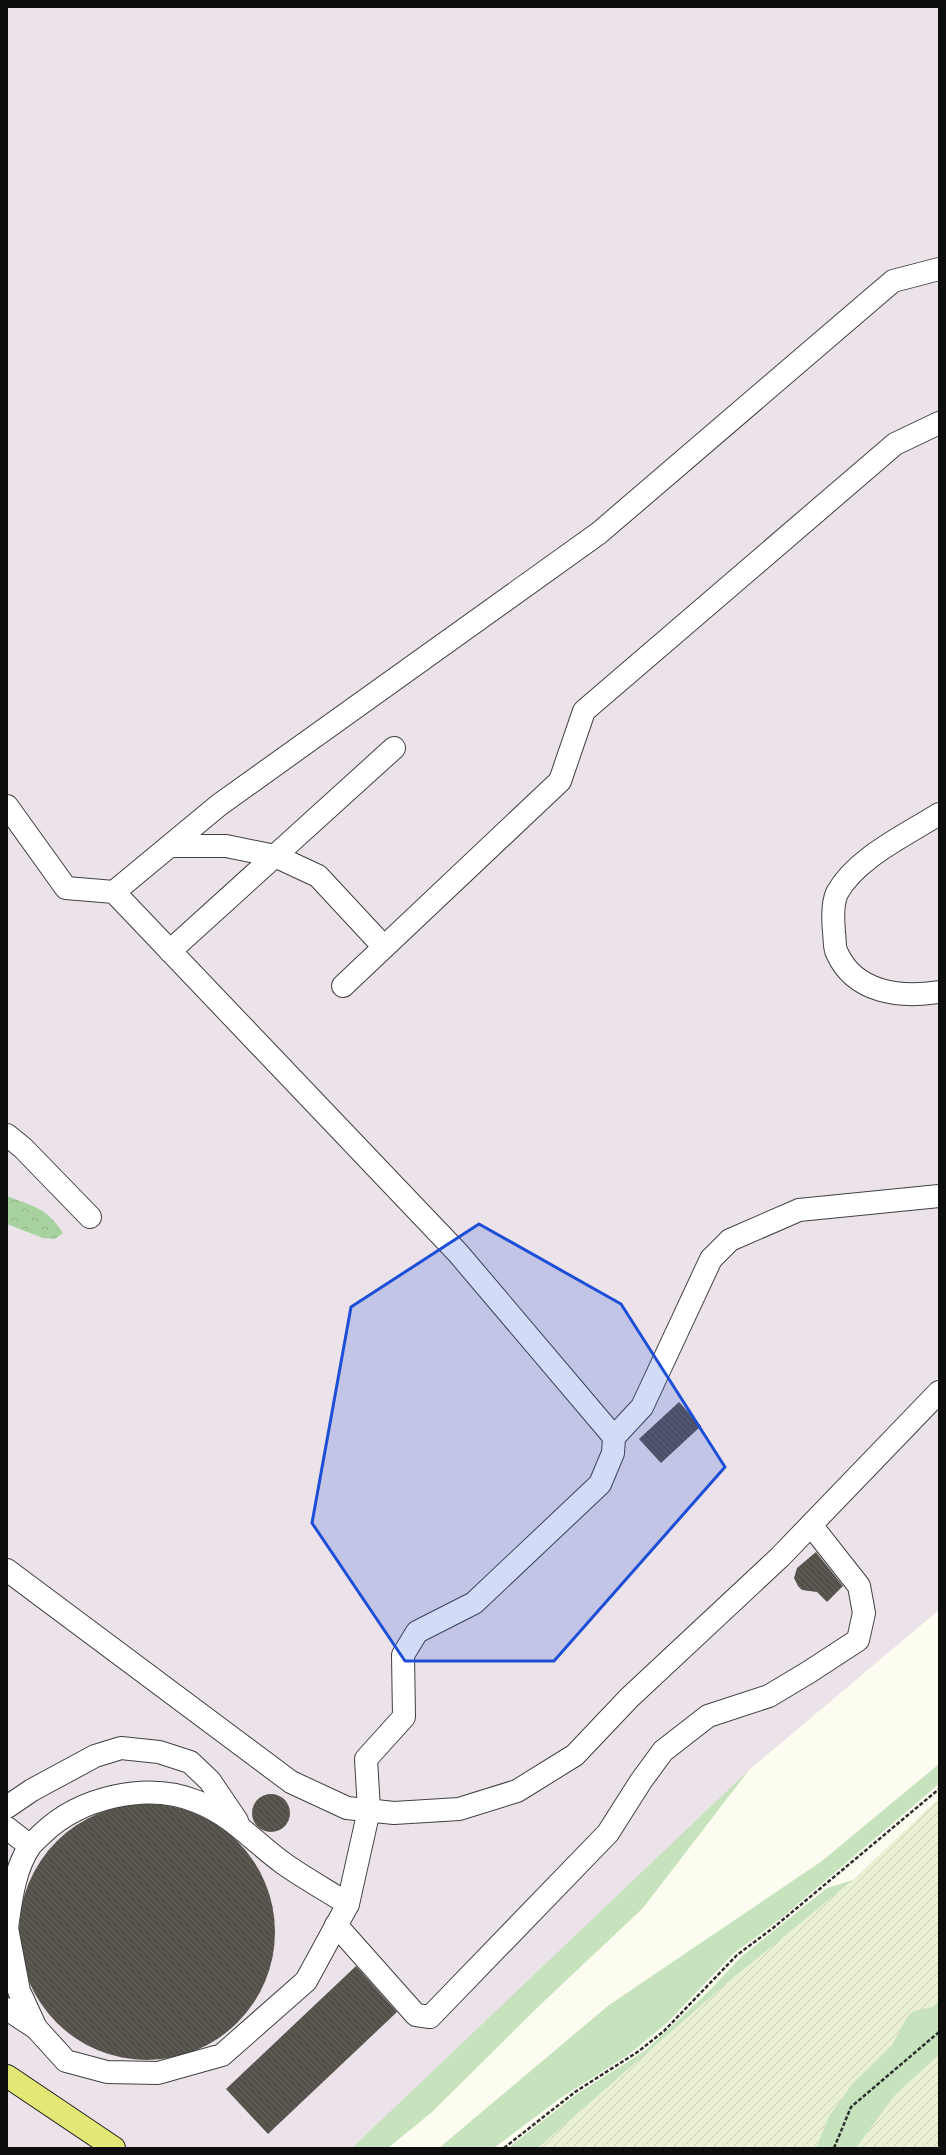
<svg xmlns="http://www.w3.org/2000/svg" width="946" height="2155" viewBox="0 0 946 2155" font-family="'Playfair Display',serif">
  <style>
    .industrial { fill: #ebe3e9 }
    .farmland { fill: url(#farmland-furrows) }
    .grass { fill: #c6e3bd }
    .forest { fill: url(#forest-crowns) }
    .building { fill: url(#building-back-hatch) }
    .lines { fill: none; stroke-linecap: round; stroke-linejoin: round }
    .minor-casing { stroke: #404040; stroke-width: 24 }
    .major-casing { stroke: #1e1e1e; stroke-width: 24 }
    .path { stroke: #2f2f2f; stroke-width: 2.5; stroke-dasharray: 4 2; stroke-linecap: butt }
    .minor { stroke: #fff; stroke-width: 22 }
    .major { stroke: #e3e776; stroke-width: 22 }
    .marked { fill: #1d4ed8; fill-opacity: 0.2; stroke: #1d4ed8; stroke-width: 3; stroke-linejoin: round }
  </style>
  <defs>
    <pattern id="farmland-furrows" width="10" height="10" patternUnits="userSpaceOnUse"><rect width="10" height="10" fill="#eaf0d2"/><path d="M-1 1l2-2M0 10L10 0M9 11l2-2" fill="none" stroke="#c8cdb3"/></pattern>
    <pattern id="forest-crowns" width="20" height="18" patternUnits="userSpaceOnUse"><rect width="20" height="18" fill="#a7d29f"/><path d="M2 6a3 3 0 1 1 6 0M12 15a3 3 0 1 1 6 0" fill="none" stroke="#8fb388"/></pattern>
    <pattern id="building-back-hatch" width="6" height="6" patternUnits="userSpaceOnUse"><rect width="6" height="6" fill="#54514b"/><path d="M-1 5l2 2M0 0l6 6M5-1l2 2" fill="none" stroke="#686560"/></pattern>
  </defs>
  <rect width="100%" height="100%" fill="#fcfdf0"/>
  <!-- industrial -->
  <polygon class="industrial" points="7,7 939,7 939,1610 749,1770 359,2148 7,2148"/>
  <!-- farmland -->
  <g class="farmland">
    <polygon points="939,1798 939,2003 932,2007 914,2011 907,2017 892,2045 852,2084 829,2116 816,2148 538,2148 721,1988 853,1880"/>
    <polygon points="939,2055 939,2148 856,2148 895,2095"/>
  </g>
  <!-- grass -->
  <g class="grass">
    <polygon points="939,1764 939,1784 780,1919 733,1954 667,2023 628,2055 562,2097 494,2148 439,2148 609,2005 822,1861"/>
    <polygon points="749,1770 643,1908 538,2007 432,2112 388,2148 352,2148"/>
    <polygon points="853,1880 721,1988 538,2148 508,2148 577,2094 646,2050 711,1989 741,1957 827,1888"/>
    <polygon points="939,2003 939,2055 895,2095 856,2148 816,2148 829,2116 852,2084 892,2045 907,2017 914,2011 932,2007"/>
  </g>
  <!-- forest -->
  <path class="forest" d="M7,1196C34,1207 46,1207 63,1233L55,1239L43,1238L7,1224Z"/>
  <!-- building -->
  <g class="building">
    <polygon points="679,1402 701,1426 661,1463 639,1439"/>
    <polygon points="816,1552 843,1586 827,1602 817,1592 802,1590 798,1586 794,1578 797,1568"/>
    <circle cx="271" cy="1813" r="19"/>
    <circle cx="147" cy="1932" r="128"/>
    <polygon points="356,1966 397,2012 268,2134 226,2089"/>
  </g>
  <g class="lines">
    <!-- minor casing -->
    <g class="minor-casing">
      <g id="minor">
        <polyline points="7,806 66,888 114,892 458,1253 614,1437 613,1453 600,1484 474,1603 417,1632 403,1655 404,1717 366,1759 369,1810 348,1904 306,1981 222,2055 158,2073 107,2072 66,2061 36,2028 19,1991 7,1928"/>
        <path d="M939,814C906,835 856,858 837,893C832,904 833,921 834,932C835,939 834,948 837,953C855,993 900,998 939,992"/>
        <polyline points="170,846 226,846 275,856 318,876 384,947"/>
        <polyline points="114,892 219,805 599,533 893,281 939,269"/>
        <polyline points="170,951 394,748"/>
        <polyline points="343,986 560,781 584,711 895,444 939,423"/>
        <polyline points="7,1135 23,1148 90,1217"/>
        <polyline points="614,1437 642,1407 711,1259 730,1240 799,1210 939,1196"/>
        <polyline points="7,1570 291,1782 347,1808 394,1813 459,1809 517,1791 575,1755 629,1698 780,1557 939,1392"/>
        <polyline points="7,1807 32,1790 95,1756 121,1748 159,1752 190,1762 210,1781 237,1821"/>
        <polyline points="7,1828 30,1846"/>
        <polyline points="336,1925 416,2015 430,2017 608,1833 641,1781 663,1751 708,1716 769,1696 809,1672 858,1640 864,1613 859,1586 811,1525"/>
        <path d="M7,1928C11,1900 14,1870 30,1846C33,1842 38,1838 42,1834C80,1797 148,1781 198,1802C233,1816 254,1842 283,1863C304,1878 326,1890 348,1904"/>
        <polyline points="7,2009 36,2028"/>
      </g>
    </g>
    <!-- major casing -->
    <g class="major-casing">
      <polyline id="major" points="7,2076 114,2148"/>
    </g>
    <!-- path -->
    <g class="path">
      <polyline points="504,2148 575,2092 639,2051 664,2031 737,1955 773,1928 939,1789"/>
      <polyline points="834,2148 851,2107 939,2032"/>
    </g>
    <!-- minor -->
    <use href="#minor" class="minor"/>
    <!-- major -->
    <use href="#major" class="major"/>
  </g>
  <!-- marked area -->
  <path class="marked" d="M479,1224L621,1304L725,1467L554,1661H405L312,1523L351,1307Z"/>
  <!-- border -->
  <rect width="946" height="2155" fill="none" stroke="#0d0d0d" stroke-width="16"/>
</svg>
